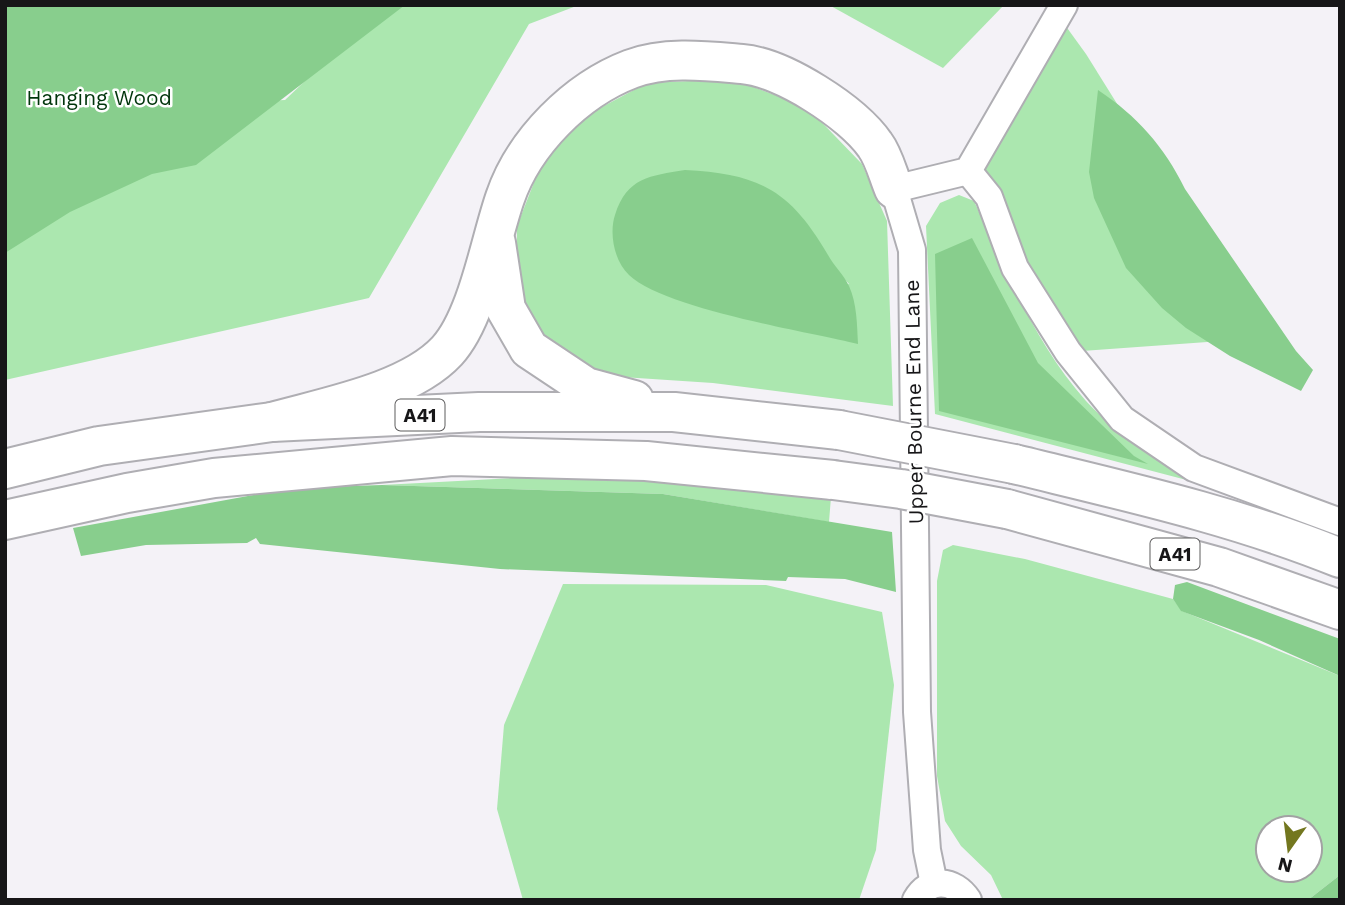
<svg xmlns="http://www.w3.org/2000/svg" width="1345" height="905" viewBox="0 0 1345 905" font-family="'Work Sans',sans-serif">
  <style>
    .green { fill: #abe7af; fill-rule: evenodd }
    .forest { fill: #88ce8d }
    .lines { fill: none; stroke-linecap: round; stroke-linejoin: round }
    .minor-casing { stroke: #afaeb3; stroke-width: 30 }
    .trunk-casing { stroke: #afaeb3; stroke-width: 42 }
    .minor { stroke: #fff; stroke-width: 26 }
    .trunk { stroke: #fff; stroke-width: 38 }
    .trunk-bridge-casing { stroke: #afaeb3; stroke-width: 42; stroke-linecap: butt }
    .trunk-bridge { stroke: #fff; stroke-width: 38 }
    .labels { text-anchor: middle; stroke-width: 5; stroke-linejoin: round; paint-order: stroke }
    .shield { fill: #fff; stroke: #5d5c5d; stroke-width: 2 }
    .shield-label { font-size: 19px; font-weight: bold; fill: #171618 }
    .park-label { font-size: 21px; fill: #00350b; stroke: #fff }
    .street-label { font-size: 21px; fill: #171618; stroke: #fff }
  </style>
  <rect width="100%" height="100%" fill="#f4f2f7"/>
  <!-- green -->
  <g class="green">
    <polygon points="5,5 166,106 285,100 385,5 579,5 529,24 369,298 5,380"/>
    <polygon points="829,5 1004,5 943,68"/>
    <polygon points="1057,14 1086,54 1263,338 1068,352 968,171"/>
    <path d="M732,79L807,107L862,164L887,221L893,406L713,383L622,377L574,368L532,332L516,288L517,226L540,167L585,116L647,83ZM838,272L849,284L692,304Z"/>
    <path d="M959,195L974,201C1006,271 1034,342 1086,401C1116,434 1160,459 1198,483L935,414L926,226L940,203Z"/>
    <polygon points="553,476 658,481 831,497 829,522 663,494 382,485"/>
    <path d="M953,545L1025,559L1173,599L1182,611L1340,676V875L1308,900H1003L991,875L961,846L945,821L937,776V581L943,550ZM1268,828H1310V870H1268Z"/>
    <polygon points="563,584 766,585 882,612 894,685 876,850 859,900 523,900 497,809 504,725"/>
  </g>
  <!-- forest -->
  <g class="forest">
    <polygon points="5,5 405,5 196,165 152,174 70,212 5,253"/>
    <path d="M1098,90C1137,116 1164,146 1185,189L1296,351L1313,370L1301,391L1230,356L1186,328L1162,308L1126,268L1094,198L1089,172Z"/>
    <path d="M685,170C760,174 790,190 828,255C834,266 844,275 849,286C857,304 857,324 858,344C805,331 665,309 629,275C614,261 609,233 615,215C627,177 650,176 685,170Z"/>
    <polygon points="972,238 1038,363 1134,456 1148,464 939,411 935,254"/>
    <polygon points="382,485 663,494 892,532 896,592 845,579 788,577 786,581 500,569 260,544 256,538 247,543 146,545 81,556 73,528 292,488"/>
    <polygon points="1187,582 1340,639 1340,676 1259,640 1181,611 1173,599 1175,585"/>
    <polygon points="1340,875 1340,900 1308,900"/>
  </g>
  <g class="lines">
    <!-- minor casing -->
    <g class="minor-casing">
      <g id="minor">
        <polyline points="968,171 989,197 1015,268 1068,352 1122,419 1194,468 1340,522"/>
        <polyline points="934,884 927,850 917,712 912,250 894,189 968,171 1064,5"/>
        <path d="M916,900C929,877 954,879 968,900"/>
      </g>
    </g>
    <!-- trunk casing -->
    <g class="trunk-casing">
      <g id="trunk">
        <polyline points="496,243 506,309 529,349 586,387 634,400"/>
        <path d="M272,422C325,407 409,392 447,351C478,317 490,241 505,198C524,142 576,90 631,69C666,56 707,61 742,64C782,67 852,112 875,145C884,157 888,175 894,189"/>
        <path d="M1014,464C1124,491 1234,515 1340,558"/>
        <polyline points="5,469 99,446 272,422 479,412 674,412 839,430"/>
        <polyline points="1007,509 1219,567 1340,610"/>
        <polyline points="5,520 127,493 214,478 452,456 646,461 833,480"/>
      </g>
    </g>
    <!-- minor -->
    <use href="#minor" class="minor"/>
    <!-- trunk -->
    <use href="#trunk" class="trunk"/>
    <!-- trunk-bridge casing -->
    <g class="trunk-bridge-casing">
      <g id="trunk-bridge">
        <polyline points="839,430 1014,464"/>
        <polyline points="833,480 901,489 1007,509"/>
      </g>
    </g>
    <!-- trunk-bridge -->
    <use href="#trunk-bridge" class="trunk-bridge"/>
  </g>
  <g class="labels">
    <!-- shield labels -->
    <g class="shield">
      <rect x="395.5" y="399.5" width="49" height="31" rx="5"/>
      <rect x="1150.5" y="538.5" width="49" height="31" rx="5"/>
    </g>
    <g class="shield-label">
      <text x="420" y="422">A41</text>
      <text x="1175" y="561">A41</text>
    </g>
    <!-- park labels -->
    <g class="park-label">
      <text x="99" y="105">Hanging Wood</text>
    </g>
    <!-- street labels -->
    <g class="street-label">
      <text transform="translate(914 402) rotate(-91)" y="7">Upper Bourne End Lane</text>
    </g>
  </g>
  <!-- border -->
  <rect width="1345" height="905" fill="none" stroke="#171618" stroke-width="14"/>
  <!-- north arrow -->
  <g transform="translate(1289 849) rotate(194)"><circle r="33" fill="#ffffff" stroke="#a2a2a3" stroke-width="2"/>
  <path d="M0-5L12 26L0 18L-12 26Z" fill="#73771f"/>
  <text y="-10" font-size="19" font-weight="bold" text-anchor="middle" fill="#171618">N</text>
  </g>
</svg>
